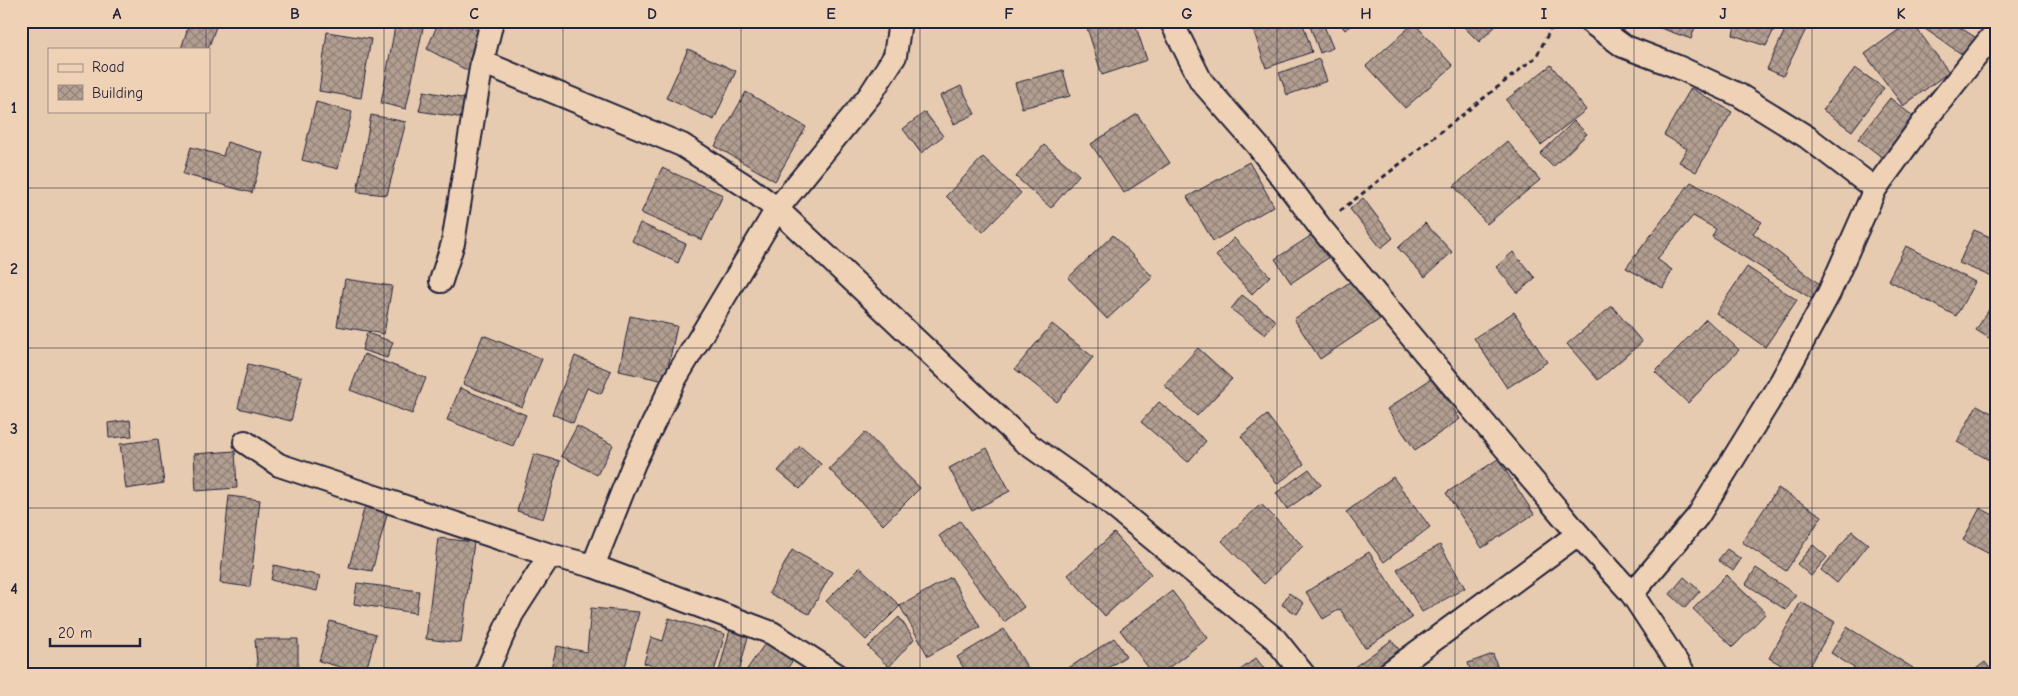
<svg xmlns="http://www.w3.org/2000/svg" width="2018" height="696" viewBox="0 0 2018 696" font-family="'Comic Neue',sans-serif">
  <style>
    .building { fill: url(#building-cross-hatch); stroke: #22223b }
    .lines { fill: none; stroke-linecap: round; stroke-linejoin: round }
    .minor-casing { stroke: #22223b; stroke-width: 26 }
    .path { stroke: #22223b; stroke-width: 3; stroke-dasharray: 5 4; stroke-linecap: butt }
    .minor { stroke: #efd2b5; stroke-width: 22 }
    .grid { fill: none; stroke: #22223b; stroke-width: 1; stroke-opacity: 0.55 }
    .neatline { fill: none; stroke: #22223b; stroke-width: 2 }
    .grid-label { font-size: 16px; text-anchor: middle; font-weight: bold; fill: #22223b }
  </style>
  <defs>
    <pattern id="building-cross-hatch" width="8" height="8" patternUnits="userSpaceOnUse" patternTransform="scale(1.25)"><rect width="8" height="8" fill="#b39f91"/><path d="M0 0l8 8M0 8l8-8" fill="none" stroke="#918178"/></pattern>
  </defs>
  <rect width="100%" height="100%" fill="#e7cbb0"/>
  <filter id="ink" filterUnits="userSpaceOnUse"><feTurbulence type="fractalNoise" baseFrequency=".02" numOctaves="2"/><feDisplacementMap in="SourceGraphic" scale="10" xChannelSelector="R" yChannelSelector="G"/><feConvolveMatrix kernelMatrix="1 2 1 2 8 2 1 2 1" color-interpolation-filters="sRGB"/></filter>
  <g filter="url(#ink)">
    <!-- building -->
    <g class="building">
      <polygon points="190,21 218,21 208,49 181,49"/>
      <polygon points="396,21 423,28 406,109 381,103"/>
      <polygon points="439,21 456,21 482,32 472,73 427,49"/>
      <polygon points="1085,21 1134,21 1147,60 1102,75"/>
      <polygon points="1257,21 1302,21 1312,52 1266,68 1251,23"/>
      <polygon points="1308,21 1322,21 1333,48 1320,53"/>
      <polygon points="1338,21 1357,21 1345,30"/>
      <polygon points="1458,21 1501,21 1479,42"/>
      <polygon points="1641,21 1697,21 1691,39"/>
      <polygon points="1736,21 1778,21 1766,46 1733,35"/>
      <polygon points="1789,21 1810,21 1783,76 1767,69"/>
      <polygon points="1911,21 1949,72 1903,106 1865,54"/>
      <polygon points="1930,21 1950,21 1978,39 1966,57 1925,29"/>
      <polygon points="1414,23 1453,66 1405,108 1366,66"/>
      <polygon points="327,32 371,39 361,98 319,91"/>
      <polygon points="688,49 736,71 714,120 666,98"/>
      <polygon points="1319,59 1327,81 1287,95 1279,73"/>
      <polygon points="1551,65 1586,110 1541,145 1506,100"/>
      <polygon points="1855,68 1884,88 1852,131 1823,110"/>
      <polygon points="1063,70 1070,96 1022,108 1015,83"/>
      <polygon points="961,86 975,114 954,124 940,96"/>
      <polygon points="1691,88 1732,112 1696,172 1679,162 1687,149 1664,135"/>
      <polygon points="424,91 467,99 464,118 419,111"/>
      <polygon points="746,92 806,127 775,181 715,146"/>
      <polygon points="1890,98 1914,117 1883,158 1858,139"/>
      <polygon points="316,102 352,112 338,169 302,160"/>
      <polygon points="925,112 943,136 921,153 903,129"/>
      <polygon points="1137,114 1170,163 1124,193 1091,144"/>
      <polygon points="371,115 406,122 387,195 357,192"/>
      <polygon points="1574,121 1587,134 1553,167 1540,154"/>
      <polygon points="1507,141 1540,180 1487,224 1454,186"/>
      <polygon points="227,142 263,153 252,193 183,174 191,147 223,156"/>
      <polygon points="1044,145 1079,175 1051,208 1016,177"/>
      <polygon points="983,157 1021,193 983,232 946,196"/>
      <polygon points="1249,162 1274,206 1213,241 1187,197"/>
      <polygon points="662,168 723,195 702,240 641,213"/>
      <polygon points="1691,182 1762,222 1753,233 1826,289 1817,302 1712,237 1716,229 1693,216 1657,259 1672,270 1663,288 1626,268"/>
      <polygon points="1363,198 1393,238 1381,248 1350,209"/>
      <polygon points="640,223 686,244 678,263 632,241"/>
      <polygon points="1425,223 1452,252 1425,277 1398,248"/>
      <polygon points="1974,230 1997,240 1997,279 1959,263"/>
      <polygon points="1113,235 1153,277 1107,319 1068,278"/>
      <polygon points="1312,235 1328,258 1291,283 1275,259"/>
      <polygon points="1234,238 1270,276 1252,294 1216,256"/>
      <polygon points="1906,246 1975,282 1956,316 1888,280"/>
      <polygon points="1513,252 1535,278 1518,293 1496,267"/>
      <polygon points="1747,267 1797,300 1765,347 1716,313"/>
      <polygon points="345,279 392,286 384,334 337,326"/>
      <polygon points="1353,280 1380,319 1320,359 1294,319"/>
      <polygon points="1242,295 1276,321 1265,335 1231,309"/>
      <polygon points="1997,297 1997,343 1976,330"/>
      <polygon points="1612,306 1642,342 1598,380 1567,344"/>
      <polygon points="1514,312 1547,362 1507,388 1474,338"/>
      <polygon points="630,316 677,326 665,381 619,371"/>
      <polygon points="1706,319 1739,350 1688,403 1655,372"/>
      <polygon points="1052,324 1093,357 1057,402 1015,369"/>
      <polygon points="367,333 393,342 387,358 362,350"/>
      <polygon points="483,335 542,359 522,407 463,384"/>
      <polygon points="1198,348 1232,379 1197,416 1164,385"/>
      <polygon points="364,354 426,378 412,414 350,390"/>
      <polygon points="575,356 611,371 601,394 587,388 573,423 552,414"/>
      <polygon points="248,364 302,377 291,421 238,408"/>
      <polygon points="1432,378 1460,419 1415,450 1387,409"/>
      <polygon points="460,388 526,415 513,446 447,420"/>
      <polygon points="1159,402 1206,441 1188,462 1141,422"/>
      <polygon points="1977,405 1997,416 1996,464 1957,442"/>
      <polygon points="1267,415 1304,464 1277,484 1241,436"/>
      <polygon points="130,420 132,436 109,438 108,423"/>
      <polygon points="577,426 613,445 597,475 561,456"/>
      <polygon points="865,432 920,488 883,525 829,469"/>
      <polygon points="158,439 164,483 126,489 120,444"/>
      <polygon points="800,446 821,464 800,489 778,471"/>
      <polygon points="987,448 1010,491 972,511 949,468"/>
      <polygon points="235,451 237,488 196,491 194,454"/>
      <polygon points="534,454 560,461 543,519 517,511"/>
      <polygon points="1498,459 1534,514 1482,548 1446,493"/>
      <polygon points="1309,469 1321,485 1287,509 1276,493"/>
      <polygon points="1393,477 1430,527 1384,562 1346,512"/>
      <polygon points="1778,488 1822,516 1786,571 1742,542"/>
      <polygon points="229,496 260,500 250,587 220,583"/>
      <polygon points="366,501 389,507 372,571 349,567"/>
      <polygon points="1261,504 1303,546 1264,584 1222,541"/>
      <polygon points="1980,508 1997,517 1997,558 1963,540"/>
      <polygon points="960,521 1024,607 1004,622 939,536"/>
      <polygon points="1852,531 1868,544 1837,583 1821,570"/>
      <polygon points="1114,533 1151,574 1105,616 1068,575"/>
      <polygon points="438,538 474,542 461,643 426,639"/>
      <polygon points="1440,545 1465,588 1422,612 1397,569"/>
      <polygon points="1813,545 1827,557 1811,576 1797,564"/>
      <polygon points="1727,549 1741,559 1733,571 1718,560"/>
      <polygon points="792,550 832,572 809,614 769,593"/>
      <polygon points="1369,552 1412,618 1365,648 1340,609 1323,619 1306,592"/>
      <polygon points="274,565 320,576 317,591 271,580"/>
      <polygon points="860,567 900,606 866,640 826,601"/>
      <polygon points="1756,568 1796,595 1786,610 1746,584"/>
      <polygon points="1726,575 1766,613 1733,647 1693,609"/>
      <polygon points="951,577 980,627 928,656 900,606"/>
      <polygon points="1684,577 1700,591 1685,608 1670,594"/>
      <polygon points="357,583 419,591 416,613 354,604"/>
      <polygon points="1172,591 1208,638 1159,675 1154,675 1120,630"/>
      <polygon points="1289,593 1304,603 1297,614 1282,605"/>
      <polygon points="1801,602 1835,622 1805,675 1799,675 1769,658"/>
      <polygon points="591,608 639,612 623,675 549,675 557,646 587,652"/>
      <polygon points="899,617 914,639 889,667 868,647"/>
      <polygon points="669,618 725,634 713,675 683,675 644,663 651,637 663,641"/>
      <polygon points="330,621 376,634 365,674 319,661"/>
      <polygon points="732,622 750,629 738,675 718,675"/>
      <polygon points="1847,627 1913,668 1908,675 1865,675 1831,653"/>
      <polygon points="1004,629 1032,675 968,675 957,657"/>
      <polygon points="1114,638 1126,656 1097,675 1058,675"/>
      <polygon points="255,639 298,639 298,675 258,675"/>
      <polygon points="1392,640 1403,655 1376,675 1358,675 1353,668"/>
      <polygon points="766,642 793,660 783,675 743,675"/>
      <polygon points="1493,654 1500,675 1472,675 1468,663"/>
      <polygon points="1256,658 1269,675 1234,675"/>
      <polygon points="1985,662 1995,675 1968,675"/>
      <polygon points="804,666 819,675 799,675"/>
    </g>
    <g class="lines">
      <!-- minor casing -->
      <g class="minor-casing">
        <g id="minor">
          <polyline points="1171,21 1201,81 1258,146 1320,227 1419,346 1578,534 1632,594 1685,675"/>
          <polyline points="1589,21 1623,46 1678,67 1739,95 1807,137 1875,189"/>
          <polyline points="482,62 682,145 749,188 777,209 1022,440 1101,496 1225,598 1275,639 1304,675"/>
          <polyline points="441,281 453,243 482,62 492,21"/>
          <polyline points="245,442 279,465 550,555 593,566 772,633 837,675"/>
          <polyline points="593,566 634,463 675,379 777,209 870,95 895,56 900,21"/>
          <polyline points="1632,594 1698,516 1782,380 1829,293 1875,189 1923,123 1997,30"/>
          <polyline points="485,675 512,614 550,555"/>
          <polyline points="1386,675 1578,534"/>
        </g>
      </g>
      <!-- path -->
      <g class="path">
        <polyline points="1990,81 1997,88"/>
        <polyline points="1340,211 1536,57 1555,21"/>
      </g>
      <!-- minor -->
      <use href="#minor" class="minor"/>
    </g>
  </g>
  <!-- grid -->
  <path class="grid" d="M206,21V49M384,21V675M563,21V675M741,21V675M920,21V675M1098,21V675M1277,21V675M1455,21V675M1634,21V675M1812,21V675M206,111V675M21,188H1997M21,348H1997M21,508H1997"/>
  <!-- margin -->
  <rect width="2018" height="696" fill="none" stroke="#efd2b5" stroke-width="55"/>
  <!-- legend -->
  <rect x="48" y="48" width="162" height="65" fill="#efd2b5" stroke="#9d8c84"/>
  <rect x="58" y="64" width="25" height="8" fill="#efd2b5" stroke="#9d8c84"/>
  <text x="92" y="72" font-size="15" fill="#22223b">Road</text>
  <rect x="58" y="85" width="25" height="15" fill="url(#building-cross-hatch)" stroke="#9d8c84"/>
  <text x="92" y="98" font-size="15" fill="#22223b">Building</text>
  <!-- scale -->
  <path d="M50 638v8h90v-8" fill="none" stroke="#22223b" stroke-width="2.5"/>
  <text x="58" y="638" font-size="15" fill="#22223b" stroke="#efd2b5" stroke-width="4" paint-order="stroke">20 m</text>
  <rect x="28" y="28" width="1962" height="640" class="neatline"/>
  <g class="grid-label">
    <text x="117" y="19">A</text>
    <text x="295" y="19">B</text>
    <text x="474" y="19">C</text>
    <text x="652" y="19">D</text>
    <text x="831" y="19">E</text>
    <text x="1009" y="19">F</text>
    <text x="1187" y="19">G</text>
    <text x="1366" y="19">H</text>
    <text x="1544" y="19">I</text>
    <text x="1723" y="19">J</text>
    <text x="1901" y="19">K</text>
    <text x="14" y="113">1</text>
    <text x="14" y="274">2</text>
    <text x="14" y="434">3</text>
    <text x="14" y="594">4</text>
  </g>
</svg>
